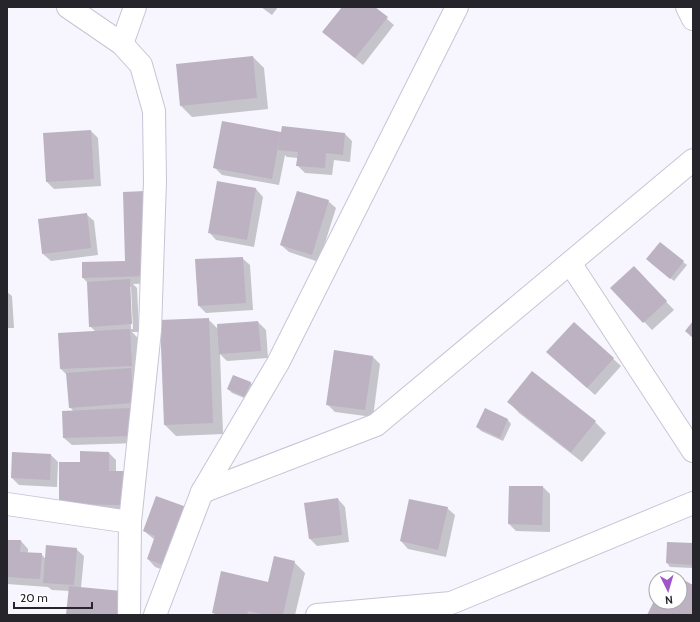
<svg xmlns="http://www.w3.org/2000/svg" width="700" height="622" viewBox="0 0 700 622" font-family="Cabin,sans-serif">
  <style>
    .shadow { fill: #0003; fill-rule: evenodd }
    .building { fill: #bcb2c2 }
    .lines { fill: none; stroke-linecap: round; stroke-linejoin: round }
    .minor-casing { stroke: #c8c4d6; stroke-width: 24 }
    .minor { stroke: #fff; stroke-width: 22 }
  </style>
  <rect width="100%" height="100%" fill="#f7f5fd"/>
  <!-- shadow -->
  <g class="shadow">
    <polygon points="261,7 278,7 272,15"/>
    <polygon points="343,7 373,7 394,25 363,65 323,32"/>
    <polygon points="253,57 264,68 268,109 192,117 181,106"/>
    <polygon points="283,127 345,134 352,141 350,162 334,160 332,175 305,173 297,165 298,158 287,157 285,155 279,185 222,175 214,167 282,133"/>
    <polygon points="91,131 98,138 101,186 54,189 47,182"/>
    <polygon points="218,182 256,189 263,197 254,247 216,240 209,232"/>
    <polygon points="328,201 336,208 319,262 289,252 281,245"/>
    <polygon points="86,214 94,221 98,255 51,261 43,254"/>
    <polygon points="242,258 250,265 253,310 206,313 199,306"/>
    <path d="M126,262L155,283L133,284L137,288L139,332H132L138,338L139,443L72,445L64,438L74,412L70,407L68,376L61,369L96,332L90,326L88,283L83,278ZM129,287H131L133,329H131Z"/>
    <polygon points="683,262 687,265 674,281 651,263"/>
    <polygon points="641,275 674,310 652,330 612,288"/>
    <polygon points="7,292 12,296 14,328 7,328"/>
    <polygon points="208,319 218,329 258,322 266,330 268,358 227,361 220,354 223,434 176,436 165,425"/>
    <polygon points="574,323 621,366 595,395 555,359"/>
    <polygon points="373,357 380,364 373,417 335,412 327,404"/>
    <polygon points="234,376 251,383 254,387 249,400 232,393 228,389"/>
    <polygon points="509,402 595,422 606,433 582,462 519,413"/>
    <polygon points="485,410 508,420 511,424 503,441 481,431 477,427"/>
    <polygon points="109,453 116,460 116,472 123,472 131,480 130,512 67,511 81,463"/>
    <polygon points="50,454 58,462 57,487 19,485 12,478"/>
    <polygon points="543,487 550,494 550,532 516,531 509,524"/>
    <polygon points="338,499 345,507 349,542 317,546 310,539"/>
    <polygon points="447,508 455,515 446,557 408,549 401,541"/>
    <polygon points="192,510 178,575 155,567 148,559 155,540 144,531"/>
    <polygon points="7,541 21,541 28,549 28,553 41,554 46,559 76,549 84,556 81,588 67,615 70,591 52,590 48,587 7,584"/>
    <polygon points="693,544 693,568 670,567 667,563"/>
    <polygon points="294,562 305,573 295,615 216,615 213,612 269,583"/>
  </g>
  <!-- building -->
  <g class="building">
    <polygon points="342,7 375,7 388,17 355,58 322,32"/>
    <polygon points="253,56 257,98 180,106 176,64"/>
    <polygon points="222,121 281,132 282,126 345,133 343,155 326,153 325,168 296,166 298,152 278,150 280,136 272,179 213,168"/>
    <polygon points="91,130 94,179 46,182 43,133"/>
    <polygon points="217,181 256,188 247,240 208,233"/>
    <polygon points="145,191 148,276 82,278 82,262 125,261 123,192"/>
    <polygon points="297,191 329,200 312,255 280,245"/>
    <polygon points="87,213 91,248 42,254 38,219"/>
    <polygon points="660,242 684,261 670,279 646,259"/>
    <polygon points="243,257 246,303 198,306 195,259"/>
    <polygon points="634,266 667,301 643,323 610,288"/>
    <polygon points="130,279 132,324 89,327 87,282"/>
    <polygon points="209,318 213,423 164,425 160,320"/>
    <polygon points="258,321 261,351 219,354 217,324"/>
    <polygon points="693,321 693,338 685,331"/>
    <polygon points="574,322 614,358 587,388 546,352"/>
    <polygon points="130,329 132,366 60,369 58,333"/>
    <polygon points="334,350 373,356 365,410 326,405"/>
    <polygon points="131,368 133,403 69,408 66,373"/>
    <polygon points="532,371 596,421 571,452 507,402"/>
    <polygon points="233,375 251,382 245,397 227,389"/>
    <polygon points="131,408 132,436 63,438 62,411"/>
    <polygon points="485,408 508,419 500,438 476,427"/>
    <polygon points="80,451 109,452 109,471 124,471 123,505 59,504 59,462 80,462"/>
    <polygon points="12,452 51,454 50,480 11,478"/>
    <polygon points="509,486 543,486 542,525 508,524"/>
    <polygon points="156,496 192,509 171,568 147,559 155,536 143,531"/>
    <polygon points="338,498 342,535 309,539 304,503"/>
    <polygon points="409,499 448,507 438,550 400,541"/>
    <polygon points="7,540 21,540 20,552 42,553 40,579 7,577"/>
    <polygon points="667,542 693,543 693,565 666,563"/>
    <polygon points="46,545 77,548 74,585 43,583"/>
    <polygon points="274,556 295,561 283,615 267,615 248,611 247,615 222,615 212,613 221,571 268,582"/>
    <polygon points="668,573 679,578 666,578"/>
    <polygon points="680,578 693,585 693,615 647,615 656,597 656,602 680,602"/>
    <polygon points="69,586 122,591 119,615 66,615"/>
  </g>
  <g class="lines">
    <!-- minor casing -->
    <g class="minor-casing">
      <g id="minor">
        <polyline points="68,7 122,44 141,65 154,111 155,181 150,330 130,522 129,615"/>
        <polyline points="687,7 693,19"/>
        <polyline points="122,44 135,7"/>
        <polyline points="570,263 693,451"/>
        <polyline points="202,492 376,425 693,160"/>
        <polyline points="7,504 130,522"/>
        <polyline points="155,615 202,492 278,363 457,7"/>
        <polyline points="317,615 451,603 693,503"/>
      </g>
    </g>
    <!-- minor -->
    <use href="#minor" class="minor"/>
  </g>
  <!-- border -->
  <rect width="700" height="622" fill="none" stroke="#26252c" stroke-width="16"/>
  <!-- north arrow -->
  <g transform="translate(668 590) rotate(175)"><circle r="19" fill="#ffffff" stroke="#a8a8ab"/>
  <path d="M0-3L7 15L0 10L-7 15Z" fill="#9e56c9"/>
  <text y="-6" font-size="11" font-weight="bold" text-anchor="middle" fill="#26252c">N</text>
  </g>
  <!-- scale -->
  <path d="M14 602v6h78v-6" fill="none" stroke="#26252c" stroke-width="2"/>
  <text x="20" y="602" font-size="12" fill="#26252c" stroke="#ffffff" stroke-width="3" paint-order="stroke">20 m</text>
</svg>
